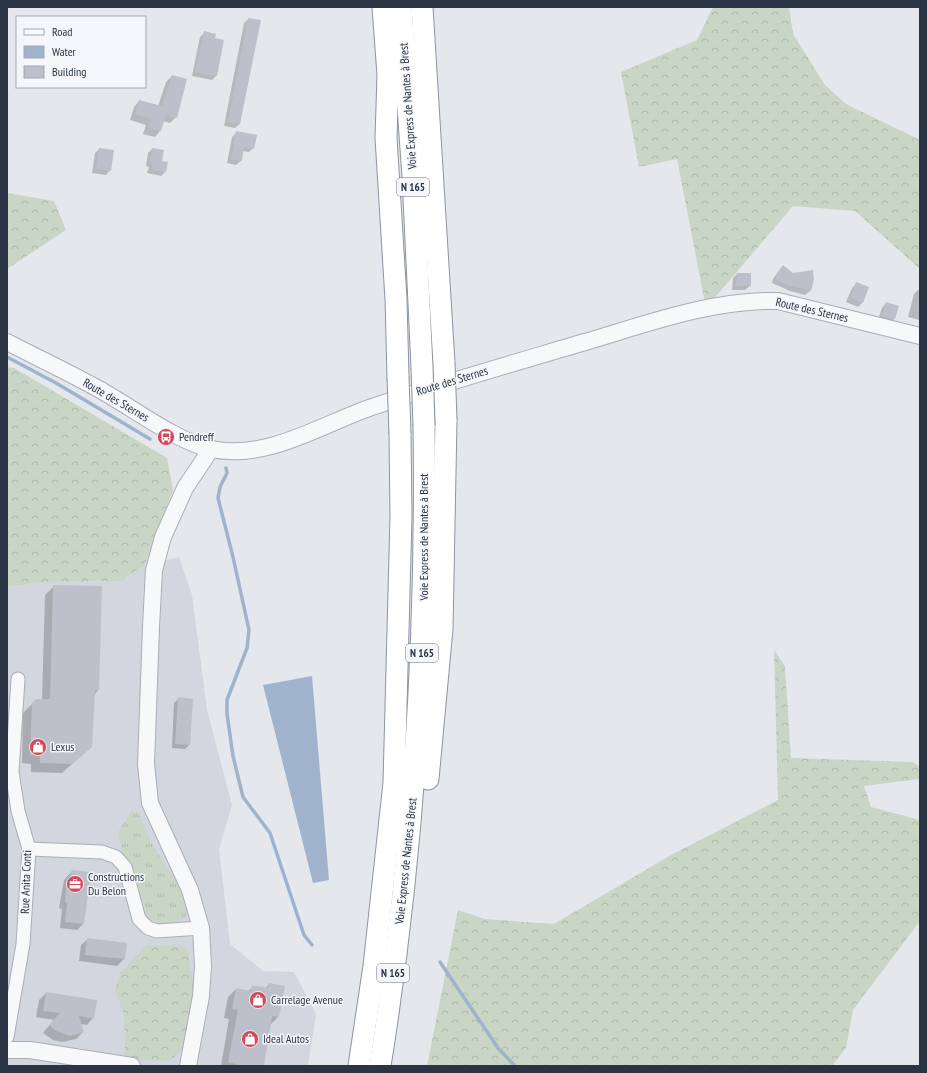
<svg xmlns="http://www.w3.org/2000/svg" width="927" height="1073" viewBox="0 0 927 1073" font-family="'PT Sans Narrow',sans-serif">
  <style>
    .built { fill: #d2d6de }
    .grass { fill: url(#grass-tufts) }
    .forest { fill: url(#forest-crowns) }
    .water { fill: #9fb4cc }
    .shadow { fill: #0003 }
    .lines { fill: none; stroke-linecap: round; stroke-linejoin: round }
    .stream { stroke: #9fb4cc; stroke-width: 3.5 }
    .building { fill: #bbc0ca }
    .minor-casing { stroke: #a9aeb7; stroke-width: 15 }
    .tertiary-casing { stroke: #a9aeb7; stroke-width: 18 }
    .trunk-casing { stroke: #8b94a3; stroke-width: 23 }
    .minor { stroke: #f7f8fa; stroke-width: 13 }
    .tertiary { stroke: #f7f8fa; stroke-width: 16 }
    .trunk { stroke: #fff; stroke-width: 21 }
    .trunk-bridge-casing { stroke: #8b94a3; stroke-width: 23; stroke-linecap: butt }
    .trunk-bridge { stroke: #fff; stroke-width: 21 }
    .labels { text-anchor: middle; stroke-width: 3; stroke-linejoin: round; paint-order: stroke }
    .shield { fill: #f4f6f9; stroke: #676e7b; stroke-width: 1 }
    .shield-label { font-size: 11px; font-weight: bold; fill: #2b3445 }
    .street-label { font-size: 12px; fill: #2b3445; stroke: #f4f6f9 }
    .poi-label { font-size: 12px; fill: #2b3445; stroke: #f4f6f9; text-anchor: start }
  </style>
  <defs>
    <pattern id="grass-tufts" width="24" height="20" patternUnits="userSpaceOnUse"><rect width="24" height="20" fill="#c9d6c5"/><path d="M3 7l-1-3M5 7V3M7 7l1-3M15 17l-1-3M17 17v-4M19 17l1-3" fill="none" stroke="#adb8ab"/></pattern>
    <pattern id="forest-crowns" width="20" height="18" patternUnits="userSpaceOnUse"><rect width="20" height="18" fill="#c9d6c5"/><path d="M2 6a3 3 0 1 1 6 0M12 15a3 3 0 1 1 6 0" fill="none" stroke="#adb8ab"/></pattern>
  </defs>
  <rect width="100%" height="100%" fill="#e4e7ec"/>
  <!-- built -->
  <polygon class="built" points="179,557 192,595 207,710 232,805 219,849 230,944 263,971 294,972 316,1014 308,1066 7,1066 7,587 44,582 121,581 145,565"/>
  <!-- grass -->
  <path class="grass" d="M132,811L139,814C144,824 148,835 153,845C163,866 193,893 186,917C173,925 160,927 147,917L131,863L122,852L118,832Z"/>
  <!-- forest -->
  <g class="forest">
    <polygon points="713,7 789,7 793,34 825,85 846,104 920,140 920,269 855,211 793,206 706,308 677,159 639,167 621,72 697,40"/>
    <polygon points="7,193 54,201 66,230 7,269"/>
    <polygon points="7,367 14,368 167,458 173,490 145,565 121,581 44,582 7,587"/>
    <polygon points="774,650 785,666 791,758 913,762 920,767 920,779 864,786 871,807 920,820 920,921 853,1010 846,1048 832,1066 427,1066 458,910 485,919 554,924 671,855 778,800"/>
    <polygon points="147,945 182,946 188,952 194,991 188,1040 177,1055 168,1061 124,1058 125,1042 124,1015 115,990 120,973"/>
  </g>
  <!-- water -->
  <polygon class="water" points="312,676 329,880 313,883 263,685"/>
  <!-- shadow -->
  <g class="shadow">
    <polygon points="249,19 240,124 235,128 224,126 244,23"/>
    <polygon points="205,32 213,39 223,41 216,76 212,80 192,76 200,37"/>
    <polygon points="172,76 176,117 170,123 163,121 160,131 155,137 143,134 146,125 130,120 134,107 139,101 158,106 166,82"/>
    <polygon points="237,132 253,148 249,152 242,151 241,161 236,165 227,163 232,137"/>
    <polygon points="99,149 110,170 106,175 92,173 95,153"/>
    <polygon points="152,149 165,172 161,176 147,173 149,167 146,166 148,153"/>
    <polygon points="779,271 813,280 810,291 805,295 790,291 772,283 773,279"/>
    <polygon points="737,274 750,286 745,290 732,290 733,278"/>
    <polygon points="856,284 862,303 858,307 846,302 852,288"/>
    <polygon points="918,290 920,290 919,320 908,317 914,294"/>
    <polygon points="886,303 898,306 894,319 889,323 878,320 882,308"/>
    <polygon points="54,586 98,690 94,695 91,747 62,773 31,772 31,764 22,763 23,713 36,700 42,700 45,595"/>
    <polygon points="178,699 189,745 185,749 172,748 174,703"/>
    <polygon points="72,871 90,873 83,924 77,930 60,928 62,909 59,908 64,880"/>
    <polygon points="88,939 126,943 124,959 117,966 79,961 81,945"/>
    <polygon points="269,984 284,987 278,1017 270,1025 263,1066 221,1066 229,1019 224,1018 228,997 236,989 248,991 253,987 265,989"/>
    <polygon points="46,993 93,1018 87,1025 80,1024 83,1032 76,1039 62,1042 53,1040 43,1033 54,1020 36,1017 39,1000"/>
  </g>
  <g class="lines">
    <!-- stream -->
    <g class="stream">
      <polyline points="7,357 56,383 150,439"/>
      <polyline points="226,468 227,473 220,487 218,498 233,557 249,630 247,648 227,700 227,714 233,756 243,797 270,833 304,935 312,945"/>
      <polyline points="440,962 498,1048 515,1066"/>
    </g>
  </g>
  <!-- building -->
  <g class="building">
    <polygon points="248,18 261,20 240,124 228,122"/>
    <polygon points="204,31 216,34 215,38 224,40 217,76 195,72"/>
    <polygon points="172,75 187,79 177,118 166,115 161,131 148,128 151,119 135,114 139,100 162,106"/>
    <polygon points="236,131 257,135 254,149 244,147 242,161 231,159"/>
    <polygon points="99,148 114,150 111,171 96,169"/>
    <polygon points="152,148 164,150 162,161 168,162 166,172 151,169 152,163 150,162"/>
    <polygon points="783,265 793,273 813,270 814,280 811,291 784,284 776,279 777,273"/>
    <polygon points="737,273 751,273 751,286 736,286"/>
    <polygon points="856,282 869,287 863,303 850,298"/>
    <polygon points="886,302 899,306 895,319 882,316"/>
    <polygon points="53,585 102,586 99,690 95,690 92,747 72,764 40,763 40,755 30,755 32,703 36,699 50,699"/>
    <polygon points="178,697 193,699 190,745 175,744"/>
    <polygon points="72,870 91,872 84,924 65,922 67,903 65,902 66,889"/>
    <polygon points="87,938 127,943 125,959 85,955"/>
    <polygon points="269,983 285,986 279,1017 272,1016 264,1066 236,1066 236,1064 228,1062 238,1010 232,1009 236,988 251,991 252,985 268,988"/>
    <polygon points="46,992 97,1000 94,1019 79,1016 84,1032 70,1036 56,1031 49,1025 60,1013 43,1011"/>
  </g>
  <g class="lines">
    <!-- minor casing -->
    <g class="minor-casing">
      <g id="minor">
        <polyline points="29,849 102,852 116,857 125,867 139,919 148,928 157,931 201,928"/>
        <polyline points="7,1037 23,944 29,849 18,811 12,772 18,679"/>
      </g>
    </g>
    <!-- tertiary casing -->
    <g class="tertiary-casing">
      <g id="tertiary">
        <path d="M7,342C36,357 66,371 95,387C129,405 175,441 211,449C267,461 322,424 372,407C443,383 514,363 585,342C646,324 714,299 778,301L920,336"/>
        <polyline points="7,1050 30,1050 132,1066"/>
        <polyline points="188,1066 201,996 203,966 201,928 190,890 150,803 146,764 151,627 154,570 163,537 185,488 211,449"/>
      </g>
    </g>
    <!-- trunk casing -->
    <g class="trunk-casing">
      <g id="trunk">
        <polyline points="383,7 388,75 386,138 396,299 398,377"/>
        <polyline points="401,7 413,177 422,367"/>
        <polyline points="422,7 444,363"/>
        <polyline points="428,779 442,629 446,420"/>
        <polyline points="359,1066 374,966 394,783 401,516 400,434"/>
        <path d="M380,1066C414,854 427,640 424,426"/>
      </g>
    </g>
    <!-- minor -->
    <use href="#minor" class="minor"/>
    <!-- tertiary -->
    <use href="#tertiary" class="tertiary"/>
    <!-- trunk -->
    <use href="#trunk" class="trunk"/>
    <!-- trunk-bridge casing -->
    <g class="trunk-bridge-casing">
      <g id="trunk-bridge">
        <polyline points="444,363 446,420"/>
        <polyline points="422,367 424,426"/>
        <polyline points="398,377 400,434"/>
      </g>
    </g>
    <!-- trunk-bridge -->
    <use href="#trunk-bridge" class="trunk-bridge"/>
  </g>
  <!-- icons -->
  <defs>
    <g id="bus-disc" transform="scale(0.9)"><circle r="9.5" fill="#d1495b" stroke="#f4f6f9"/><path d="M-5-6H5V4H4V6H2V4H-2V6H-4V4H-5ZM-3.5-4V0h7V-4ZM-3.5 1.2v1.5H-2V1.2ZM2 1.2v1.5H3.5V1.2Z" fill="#fff"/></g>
    <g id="shop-disc" transform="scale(0.9)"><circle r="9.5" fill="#d1495b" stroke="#f4f6f9"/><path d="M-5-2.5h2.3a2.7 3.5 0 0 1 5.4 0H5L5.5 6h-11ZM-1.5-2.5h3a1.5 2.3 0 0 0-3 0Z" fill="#fff"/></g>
    <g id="office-disc" transform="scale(0.9)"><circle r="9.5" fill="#d1495b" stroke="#f4f6f9"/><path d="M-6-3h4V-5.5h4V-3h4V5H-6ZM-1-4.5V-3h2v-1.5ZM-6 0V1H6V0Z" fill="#fff"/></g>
  </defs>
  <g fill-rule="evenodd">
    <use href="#bus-disc" x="166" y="437"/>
    <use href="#shop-disc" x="38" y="747"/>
    <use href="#office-disc" x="75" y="884"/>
    <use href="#shop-disc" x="258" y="1000"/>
    <use href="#shop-disc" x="250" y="1039"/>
  </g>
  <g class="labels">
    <!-- shield labels -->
    <g class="shield">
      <rect x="397" y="178" width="32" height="18" rx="3"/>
      <rect x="406" y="644" width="32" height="18" rx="3"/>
      <rect x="377" y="964" width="32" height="18" rx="3"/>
    </g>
    <g class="shield-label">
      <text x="413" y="191">N 165</text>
      <text x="422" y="657">N 165</text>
      <text x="393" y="977">N 165</text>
    </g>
    <!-- street labels -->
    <g class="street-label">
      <text transform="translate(408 106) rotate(-94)" y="4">Voie Express de Nantes à Brest</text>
      <text transform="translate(812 310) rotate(13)" y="4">Route des Sternes</text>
      <text transform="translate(452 381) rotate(-17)" y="4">Route des Sternes</text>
      <text transform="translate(116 400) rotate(30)" y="4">Route des Sternes</text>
      <text transform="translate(424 537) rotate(-90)" y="4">Voie Express de Nantes à Brest</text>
      <text transform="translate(406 861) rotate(-84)" y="4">Voie Express de Nantes à Brest</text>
      <text transform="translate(26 882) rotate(-88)" y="4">Rue Anita Conti</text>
    </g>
    <!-- poi labels -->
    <g class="poi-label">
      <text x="179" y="441">Pendreff</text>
      <text x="51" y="751">Lexus</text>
      <text x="88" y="881">Constructions<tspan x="88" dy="14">Du Belon</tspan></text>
      <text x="271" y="1004">Carrelage Avenue</text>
      <text x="263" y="1043">Ideal Autos</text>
    </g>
  </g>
  <!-- border -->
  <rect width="927" height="1073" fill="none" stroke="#2b3445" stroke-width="16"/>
  <!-- legend -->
  <rect x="16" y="16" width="130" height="72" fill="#f4f6f9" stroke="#a4a8b1"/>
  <rect x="24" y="29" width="20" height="6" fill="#f7f8fa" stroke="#a4a8b1"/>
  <text x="52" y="36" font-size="12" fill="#2b3445">Road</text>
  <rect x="24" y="46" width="20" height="12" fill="#9fb4cc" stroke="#a4a8b1"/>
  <text x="52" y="56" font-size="12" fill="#2b3445">Water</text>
  <rect x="24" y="66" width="20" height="12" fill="#bbc0ca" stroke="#a4a8b1"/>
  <text x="52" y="76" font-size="12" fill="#2b3445">Building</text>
</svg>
